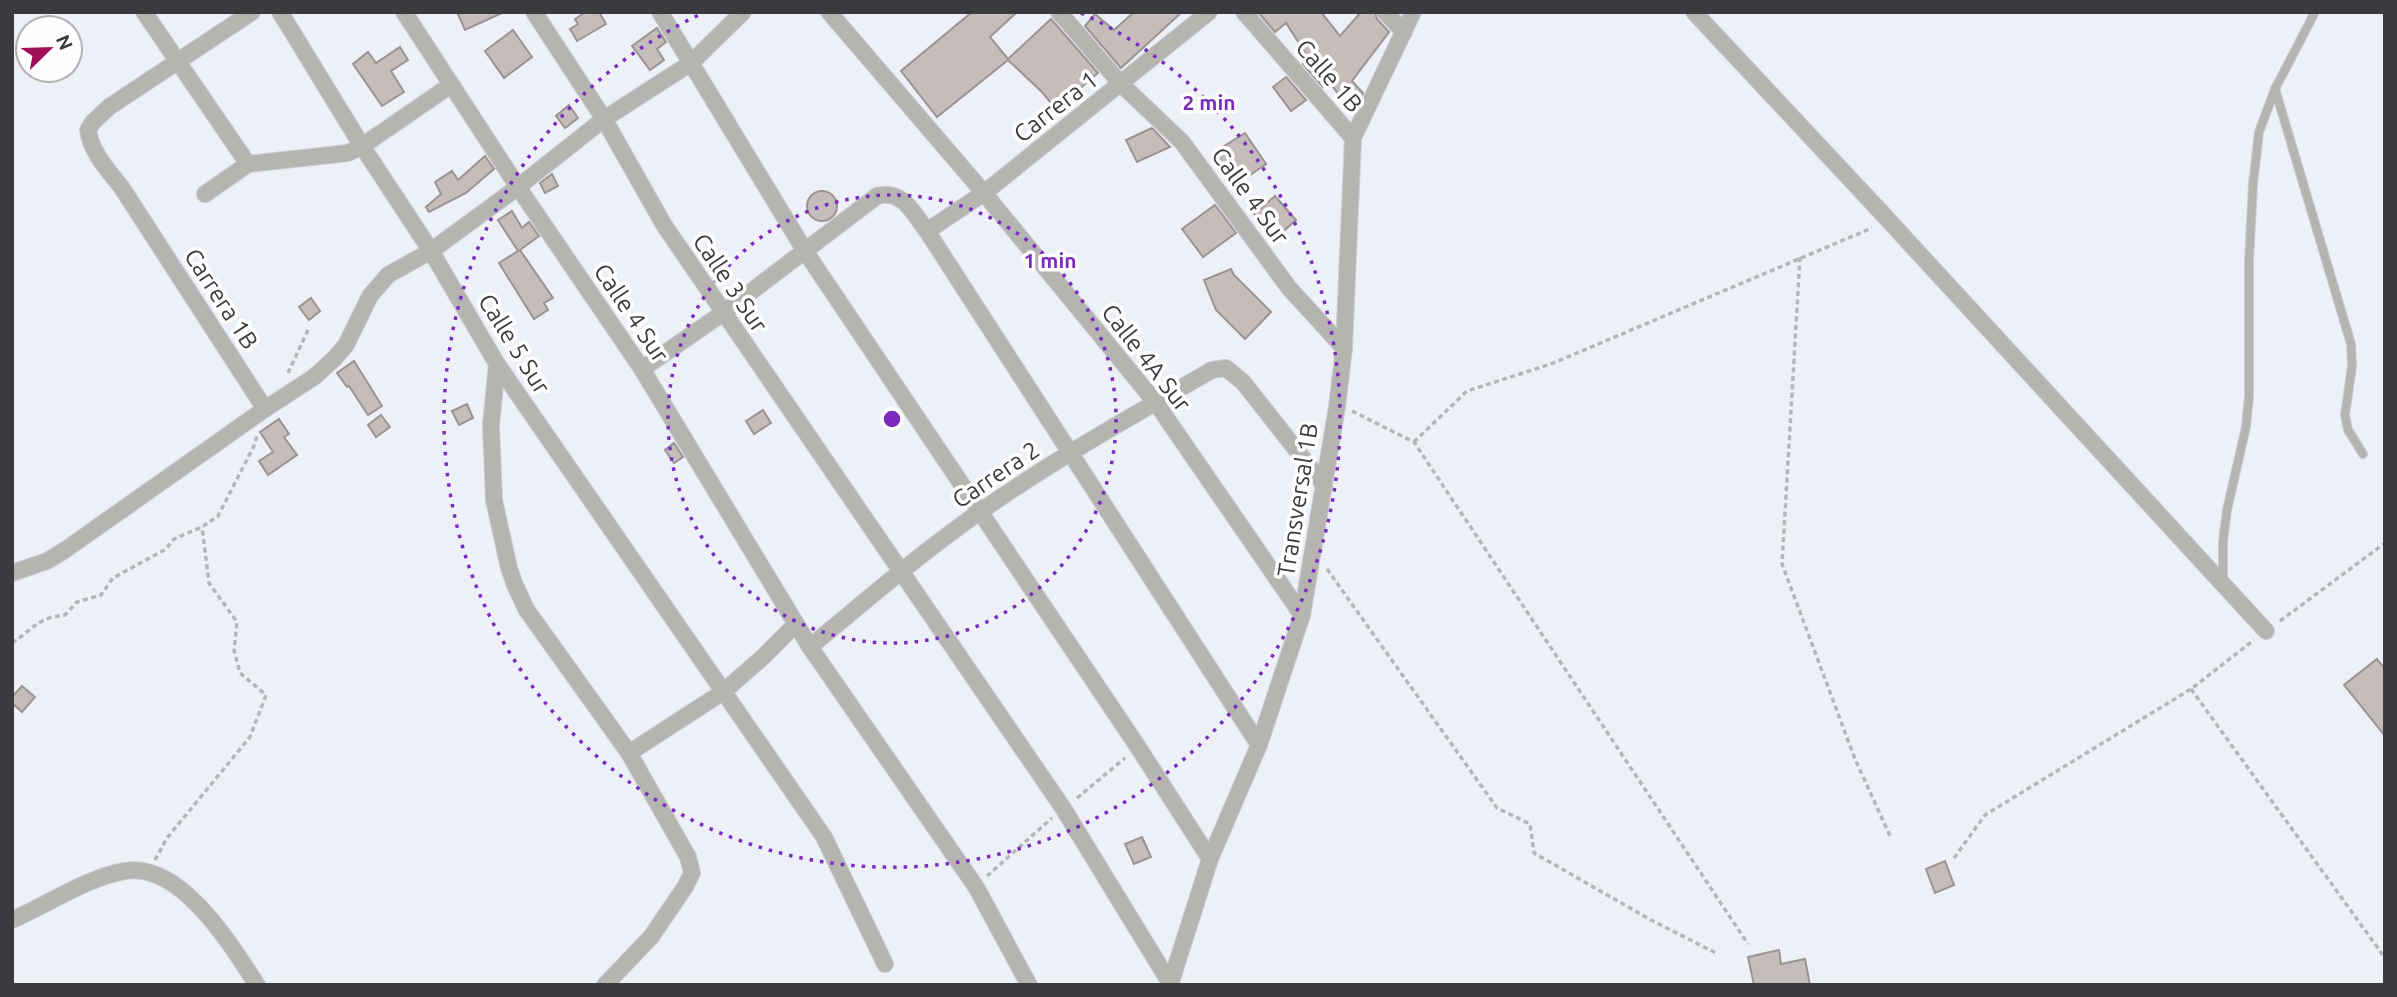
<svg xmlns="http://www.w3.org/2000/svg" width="2397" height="997" viewBox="0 0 2397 997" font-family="Ubuntu,sans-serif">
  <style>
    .building { fill: #c5bdbb; stroke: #9b9491; stroke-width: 2 }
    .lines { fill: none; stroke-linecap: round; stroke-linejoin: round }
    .service-casing { stroke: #c9cdd2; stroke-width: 10 }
    .minor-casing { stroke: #c9cdd2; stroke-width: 18 }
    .path { stroke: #b3b6bb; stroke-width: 3.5; stroke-dasharray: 5 3.5; stroke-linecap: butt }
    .service { stroke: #b6b4b1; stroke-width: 8 }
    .minor { stroke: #b6b4b1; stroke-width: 16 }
    .ring { fill: none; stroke: #7b2cbf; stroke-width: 3.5; stroke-dasharray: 3.5 7 }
    .labels { text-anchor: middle; stroke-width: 7; stroke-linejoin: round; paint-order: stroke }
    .street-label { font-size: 24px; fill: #3a3b3e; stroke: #fefefe }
    .centre { fill: #7b2cbf; stroke: #fefefe; stroke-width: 3.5 }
    .ring-label { font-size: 21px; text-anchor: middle; font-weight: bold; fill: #7b2cbf; stroke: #fefefe; stroke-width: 7; stroke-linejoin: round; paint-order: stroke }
  </style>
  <rect width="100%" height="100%" fill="#edf1f7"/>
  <!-- building -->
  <g class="building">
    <polygon points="457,12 504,12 465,30"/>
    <polygon points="586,12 599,12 606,24 577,41 570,29 578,24 575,19"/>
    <polygon points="972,12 1017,12 990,37 1008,59 1051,19 1098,73 1056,109 1042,92 1008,60 937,117 901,71"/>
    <polygon points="1134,12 1182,12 1121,68 1085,26 1095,14 1114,30"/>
    <polygon points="1258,12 1321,12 1340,36 1361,12 1375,12 1377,19 1389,32 1352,81 1363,93 1359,101 1350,109 1329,82 1323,87 1303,64 1309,59 1286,23 1275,32"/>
    <polygon points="657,28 666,42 657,49 664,60 650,70 632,46"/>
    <polygon points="513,30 532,57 504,78 485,51"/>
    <polygon points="400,47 408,60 391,71 404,92 382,106 353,64 368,52 376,63"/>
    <polygon points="1286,77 1306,100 1291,111 1273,87"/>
    <polygon points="569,105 578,118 565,128 556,116"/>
    <polygon points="1152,128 1170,147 1137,162 1126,140"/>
    <polygon points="1245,133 1266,164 1234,186 1213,153"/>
    <polygon points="485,156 494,169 466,193 429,212 426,207 441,194 435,182 452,171 458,180"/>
    <polygon points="552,174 558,186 545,193 540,183"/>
    <circle cx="822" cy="206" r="15"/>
    <polygon points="1275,196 1296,220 1276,238 1254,214"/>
    <polygon points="1215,205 1236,233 1203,257 1182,229"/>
    <polygon points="512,211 522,228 529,222 539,236 520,250 553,298 544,303 548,310 534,319 499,263 518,251 498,220"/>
    <polygon points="1231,269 1234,275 1271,312 1245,339 1216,310 1204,280"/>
    <polygon points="311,298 320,311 309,320 299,307"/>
    <polygon points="354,361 382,406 368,415 349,386 347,387 337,373"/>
    <polygon points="467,404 473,418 459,425 452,411"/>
    <polygon points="763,410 771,423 754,434 746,421"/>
    <polygon points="381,415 390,427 376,437 368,425"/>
    <polygon points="279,419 289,434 284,437 297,455 268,475 259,461 273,452 260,432"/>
    <polygon points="674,443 683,457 674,463 665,450"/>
    <polygon points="2377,659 2385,669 2385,736 2344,685"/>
    <polygon points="22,686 35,697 22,712 12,703 12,697"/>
    <polygon points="1142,837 1151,857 1134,864 1125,844"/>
    <polygon points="1945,861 1954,885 1935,893 1926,869"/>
    <polygon points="1779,950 1781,964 1805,959 1810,985 1754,985 1748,957"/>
  </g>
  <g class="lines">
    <!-- service casing -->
    <g class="service-casing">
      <g id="service">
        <polyline points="2275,89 2351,344 2352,366 2345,415 2348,430 2363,454"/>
        <polyline points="2223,581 2223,541 2227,510 2246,427 2249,396 2249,261 2253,184 2259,132 2275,89 2315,12"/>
      </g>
    </g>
    <!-- minor casing -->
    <g class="minor-casing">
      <g id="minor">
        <polyline points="144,12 248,164 348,153 362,146 451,85"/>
        <polyline points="280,12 362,146 431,251 497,364 824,837 885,964"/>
        <polyline points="404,12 518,187 642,369 810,647 976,887 1029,985"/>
        <polyline points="534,12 604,119 664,225 1063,808 1170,983"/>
        <polyline points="660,12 805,251 1138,747 1210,859"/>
        <polyline points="829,12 984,193 1156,403 1302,615"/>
        <polyline points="1059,12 1121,84 1182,142 1289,288 1344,348"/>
        <polyline points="1244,12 1353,138"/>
        <polyline points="1385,12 1404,32"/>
        <polyline points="1694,12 1880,211 2266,631"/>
        <polyline points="205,194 248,164"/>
        <polyline points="927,231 984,193 1209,12"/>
        <polyline points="497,364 491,425 494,500 509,568 515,585 526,609 629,753 688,857 692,873 685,887 651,937 605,985"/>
        <path d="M642,369L723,313L877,196C903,189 913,213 927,231L1259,745"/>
        <polyline points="265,409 314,377 334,359 346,345 370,296 388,275 431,251 518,187 604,119 691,63 743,12"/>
        <path d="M12,573L47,561L65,550L265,409L122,188C109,171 91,153 88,130L93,122L109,107L252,12"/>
        <path d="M810,647C866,600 921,553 981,511C1055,459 1134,415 1212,370L1226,368L1243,382L1324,485"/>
        <polyline points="629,753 723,692 763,657 796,624"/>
        <path d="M12,920C47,905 88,877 125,871C181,862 231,945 257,985"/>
        <polyline points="1170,985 1210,859 1259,745 1302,615 1337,407 1344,348 1353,138 1413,12"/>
      </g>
    </g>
    <!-- path -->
    <g class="path">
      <polyline points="1800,257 1782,564 1855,759 1891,838"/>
      <polyline points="288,373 308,330"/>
      <polyline points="1352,411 1414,442 1748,944"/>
      <polyline points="1414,442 1467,391 1551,364 1872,228"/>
      <polyline points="1327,569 1497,808 1530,824 1534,853 1651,920 1716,953"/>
      <polyline points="2280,621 2385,543"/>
      <path d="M12,643C34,629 36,618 65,615L77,602L101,595L113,578L166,549L174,539L202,527L218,516L255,444L257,435"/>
      <polyline points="2191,689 2385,958"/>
      <polyline points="1077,798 1125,758"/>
      <polyline points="1954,858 1985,815 2191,689 2254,640"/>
      <polyline points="155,860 167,838 250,737 266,695 240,673 234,650 237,622 209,583 202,527"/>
      <polyline points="987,876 1052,818"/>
    </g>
    <!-- service -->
    <use href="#service" class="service"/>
    <!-- minor -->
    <use href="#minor" class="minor"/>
  </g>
  <!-- distance rings -->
  <g class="ring">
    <circle cx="892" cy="419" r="224"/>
    <path d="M1081 13A448 448 0 1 1 703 13"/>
  </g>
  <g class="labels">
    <!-- street labels -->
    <g class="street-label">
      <text transform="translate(1329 76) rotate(49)" y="8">Calle 1B</text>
      <text transform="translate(1056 107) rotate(-38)" y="8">Carrera 1</text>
      <text transform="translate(1250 196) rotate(54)" y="8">Calle 4 Sur</text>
      <text transform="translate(730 283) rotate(56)" y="8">Calle 3 Sur</text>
      <text transform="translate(221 299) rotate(57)" y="8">Carrera 1B</text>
      <text transform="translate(631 313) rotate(56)" y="8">Calle 4 Sur</text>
      <text transform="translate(514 344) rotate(58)" y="8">Calle 5 Sur</text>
      <text transform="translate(1146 358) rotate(52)" y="8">Calle 4A Sur</text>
      <text transform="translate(996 475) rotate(-34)" y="8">Carrera 2</text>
      <text transform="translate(1298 500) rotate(-81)" y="8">Transversal 1B</text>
    </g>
  </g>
  <circle cx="892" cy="419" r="10" class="centre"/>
  <g class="ring-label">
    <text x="1209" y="110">2 min</text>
    <text x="1050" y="268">1 min</text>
  </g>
  <!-- border -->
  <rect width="2397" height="997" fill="none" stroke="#3a3b3e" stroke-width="28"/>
  <!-- north arrow -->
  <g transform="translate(49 49) rotate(67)"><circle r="33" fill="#fefefe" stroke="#b0b0b1" stroke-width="2"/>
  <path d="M0-5L12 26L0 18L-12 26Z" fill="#a00f55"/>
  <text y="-10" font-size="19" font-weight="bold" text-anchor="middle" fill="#3a3b3e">N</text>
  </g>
</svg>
